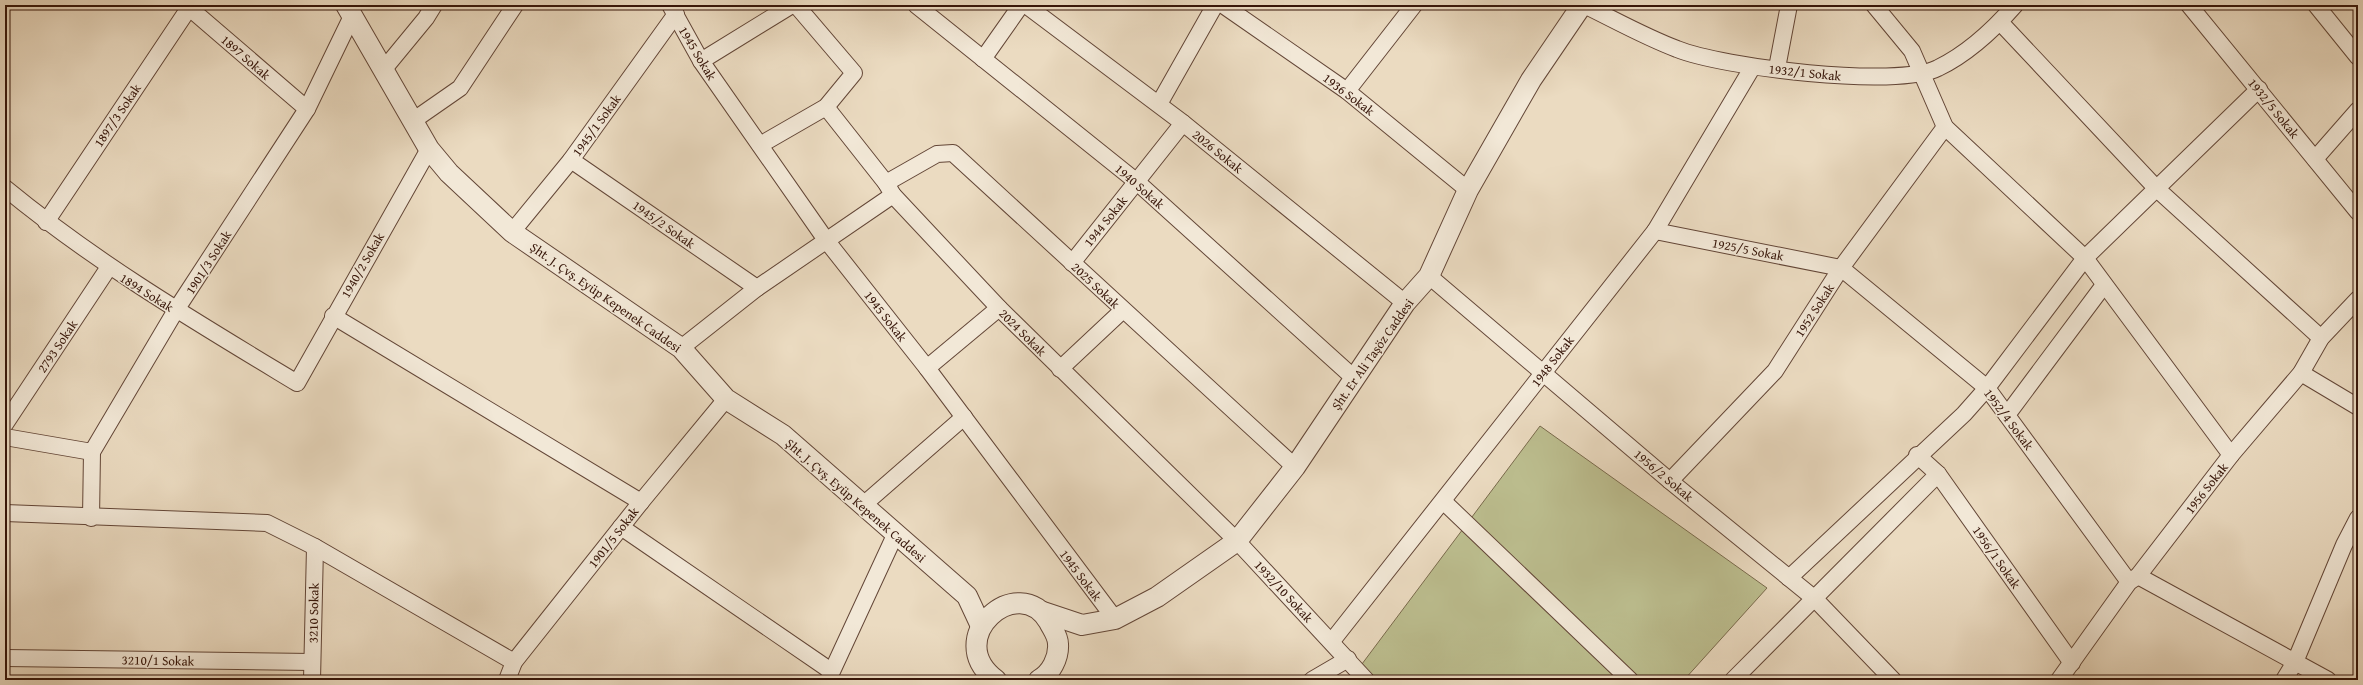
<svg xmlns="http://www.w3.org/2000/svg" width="2363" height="685" viewBox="0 0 2363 685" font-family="'Gentium Book Plus',serif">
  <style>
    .green { fill: #bcbe8f; stroke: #796a4c }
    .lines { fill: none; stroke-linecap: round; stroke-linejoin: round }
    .minor-casing { stroke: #634637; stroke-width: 18 }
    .tertiary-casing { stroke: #634637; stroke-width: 22 }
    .minor { stroke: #f2e8d7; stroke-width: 16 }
    .tertiary { stroke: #f2e8d7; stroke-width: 20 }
    .labels { text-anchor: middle; stroke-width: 3; stroke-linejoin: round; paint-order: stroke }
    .street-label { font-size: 13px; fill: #361509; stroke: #f2e8d7 }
  </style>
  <rect width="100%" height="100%" fill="#ebdbc1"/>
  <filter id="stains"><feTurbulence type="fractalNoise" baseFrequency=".005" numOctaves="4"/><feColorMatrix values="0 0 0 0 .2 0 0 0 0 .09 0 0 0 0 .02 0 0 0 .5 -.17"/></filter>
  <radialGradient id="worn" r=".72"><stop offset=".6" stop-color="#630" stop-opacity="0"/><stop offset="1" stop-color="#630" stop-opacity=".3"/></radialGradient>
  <!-- green -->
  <polygon class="green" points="1540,426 1767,588 1684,680 1350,680"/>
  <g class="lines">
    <!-- minor casing -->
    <g class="minor-casing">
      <g id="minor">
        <polyline points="186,5 307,109"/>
        <polyline points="670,5 701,61 826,240 927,368 1115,619"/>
        <polyline points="916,5 1137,182 1354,378"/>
        <polyline points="1026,5 1183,123 1405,303"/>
        <polyline points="1223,5 1347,91 1468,190"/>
        <path d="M1584,5C1615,20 1645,37 1677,49C1721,67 1897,89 1938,68C1967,54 1994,29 2015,5"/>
        <polyline points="1874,5 1912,51 1945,127 2085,258 2231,455"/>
        <polyline points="2189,5 2358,212"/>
        <polyline points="2316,5 2358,57"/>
        <polyline points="2000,22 2157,189 2321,338"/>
        <polyline points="983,59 1021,5"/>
        <polyline points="701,61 792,5"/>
        <polyline points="1777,68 1789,5"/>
        <polyline points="384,69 426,18 434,5"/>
        <polyline points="1347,91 1414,5"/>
        <polyline points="1159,104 1215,5"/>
        <polyline points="826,107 886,183 893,195 999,308 1237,541 1366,680"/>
        <polyline points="414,120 460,88 515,5"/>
        <polyline points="760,145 826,107 854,73 796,5"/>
        <polyline points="2315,159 2358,110"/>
        <polyline points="571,160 757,288"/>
        <polyline points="886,183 937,154 953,153 1295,467"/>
        <path d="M5,188C96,263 196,322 297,383L429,149"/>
        <polyline points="46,222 189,8"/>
        <polyline points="1655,231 1841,268 1987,388 2129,582"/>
        <polyline points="512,232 571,160 676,14"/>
        <polyline points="1072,263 1183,123"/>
        <polyline points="1429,276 1670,481 1815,599 1893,680"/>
        <polyline points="333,316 641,502"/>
        <polyline points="681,348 757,288 893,195"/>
        <polyline points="927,368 999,308"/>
        <polyline points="1060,369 1123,310"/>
        <polyline points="2301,373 2358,407"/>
        <polyline points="2007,415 2104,285"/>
        <polyline points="5,424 109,267"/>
        <polyline points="5,437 92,452"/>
        <polyline points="1917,455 1938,474 2072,663"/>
        <polyline points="1670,481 1775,371 1841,268 1945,127"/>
        <polyline points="1443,501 1630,680"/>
        <polyline points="862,506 964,417"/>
        <polyline points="5,513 267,523 315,547 514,662"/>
        <polyline points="91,518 92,452 176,310 307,109 353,14"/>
        <polyline points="621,527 831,671"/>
        <polyline points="2138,576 2328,680"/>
        <polyline points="1789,578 1964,414 1987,388 2085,258 2259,89"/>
        <polyline points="1332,641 1655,231 1752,68"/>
        <polyline points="5,658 312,662"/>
        <polyline points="312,680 315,547"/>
        <polyline points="507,680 514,662 641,502 726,399"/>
        <polyline points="828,680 895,535"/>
        <polyline points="1312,680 1348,659"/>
        <polyline points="1733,680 1938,474"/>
        <polyline points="2059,680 2129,582 2138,576 2231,455 2301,373 2321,338 2358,299"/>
        <polyline points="2284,680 2295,662 2344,545 2358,518"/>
      </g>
    </g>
    <!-- tertiary casing -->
    <g class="tertiary-casing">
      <g id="tertiary">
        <polyline points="346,5 429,149 449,173 512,232 681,348 726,399 783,435 967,596 981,626"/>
        <polyline points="1043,612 1082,625 1115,619 1157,597 1237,541 1295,467 1405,303 1429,276 1468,190 1531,80 1582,5"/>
        <path d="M996,680C940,638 1019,570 1049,622C1053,630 1058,636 1058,644C1059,658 1051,673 1039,680"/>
      </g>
    </g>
    <!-- minor -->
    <use href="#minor" class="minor"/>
    <!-- tertiary -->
    <use href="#tertiary" class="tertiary"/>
  </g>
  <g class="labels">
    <!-- street labels -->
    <g class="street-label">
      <text transform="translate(698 53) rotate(59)" y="5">1945 Sokak</text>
      <text transform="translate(246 57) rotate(41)" y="5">1897 Sokak</text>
      <text transform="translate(1805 72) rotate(6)" y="5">1932/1 Sokak</text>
      <text transform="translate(1349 94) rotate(37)" y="5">1936 Sokak</text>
      <text transform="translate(2274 108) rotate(51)" y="5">1932/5 Sokak</text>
      <text transform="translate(117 115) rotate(-56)" y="5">1897/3 Sokak</text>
      <text transform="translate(596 125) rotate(-54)" y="5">1945/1 Sokak</text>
      <text transform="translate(1218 151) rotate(39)" y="5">2026 Sokak</text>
      <text transform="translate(1140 186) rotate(41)" y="5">1940 Sokak</text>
      <text transform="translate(1105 221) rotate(-51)" y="5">1944 Sokak</text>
      <text transform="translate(664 224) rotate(35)" y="5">1945/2 Sokak</text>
      <text transform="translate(1748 249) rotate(11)" y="5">1925/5 Sokak</text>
      <text transform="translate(208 262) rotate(-57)" y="5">1901/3 Sokak</text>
      <text transform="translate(362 265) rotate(-60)" y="5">1940/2 Sokak</text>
      <text transform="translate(1096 285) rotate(43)" y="5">2025 Sokak</text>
      <text transform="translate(147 292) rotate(32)" y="5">1894 Sokak</text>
      <text transform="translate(606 297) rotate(35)" y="5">Şht. J. Çvş. Eyüp Kepenek Caddesi</text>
      <text transform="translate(1814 310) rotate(-57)" y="5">1952 Sokak</text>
      <text transform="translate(886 316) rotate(52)" y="5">1945 Sokak</text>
      <text transform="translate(1023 332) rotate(45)" y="5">2024 Sokak</text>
      <text transform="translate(57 346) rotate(-56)" y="5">2793 Sokak</text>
      <text transform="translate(1372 354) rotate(-55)" y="5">Şht. Er Ali Taşöz Caddesi</text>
      <text transform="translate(1552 361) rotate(-52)" y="5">1948 Sokak</text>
      <text transform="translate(2009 419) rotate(53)" y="5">1952/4 Sokak</text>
      <text transform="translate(1664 475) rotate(40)" y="5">1956/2 Sokak</text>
      <text transform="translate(2206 488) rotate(-52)" y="5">1956 Sokak</text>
      <text transform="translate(856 500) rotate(41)" y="5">Şht. J. Çvş. Eyüp Kepenek Caddesi</text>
      <text transform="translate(613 537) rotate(-52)" y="5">1901/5 Sokak</text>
      <text transform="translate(1997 557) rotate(55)" y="5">1956/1 Sokak</text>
      <text transform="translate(1081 575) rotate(53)" y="5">1945 Sokak</text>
      <text transform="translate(1284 591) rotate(47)" y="5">1932/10 Sokak</text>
      <text transform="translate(313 613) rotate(-89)" y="5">3210 Sokak</text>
      <text transform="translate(158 660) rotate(1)" y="5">3210/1 Sokak</text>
    </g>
  </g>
  <!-- margin -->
  <rect width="2363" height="685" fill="none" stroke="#ebdbc1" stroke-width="20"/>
  <rect x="6" y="6" width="2351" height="673" fill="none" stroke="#361509" stroke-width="2"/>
  <rect x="10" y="10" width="2343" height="665" fill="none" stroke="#361509"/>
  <rect width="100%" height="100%" filter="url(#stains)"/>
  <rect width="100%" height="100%" fill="url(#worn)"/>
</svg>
